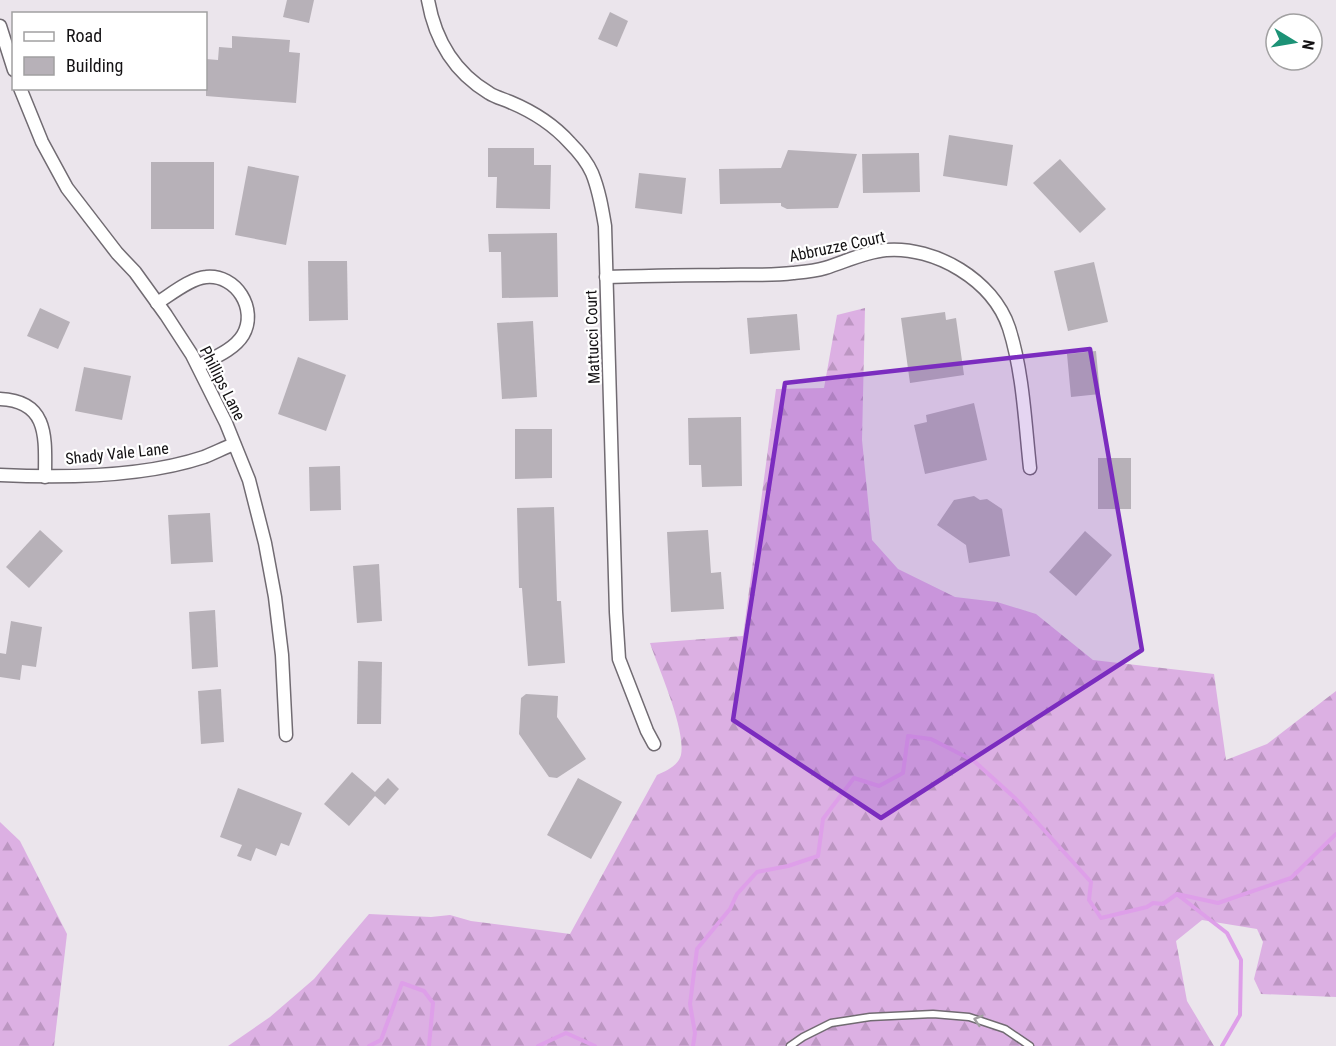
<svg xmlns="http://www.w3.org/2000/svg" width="1336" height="1046" viewBox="0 0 1336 1046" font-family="'Roboto Condensed',sans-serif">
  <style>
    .forest { fill: url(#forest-firs) }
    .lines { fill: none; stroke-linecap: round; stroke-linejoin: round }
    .stream { stroke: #de9fe9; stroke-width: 4 }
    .building { fill: #b7b1b8 }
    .service-casing { stroke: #716b72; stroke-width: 9 }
    .minor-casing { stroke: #716b72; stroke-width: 15 }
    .service { stroke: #fff; stroke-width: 6 }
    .minor { stroke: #fff; stroke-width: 12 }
    .oneway { stroke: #a1a0a1 }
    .marked { fill: #7b2cbf; fill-opacity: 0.2; stroke: #7b2cbf; stroke-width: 4.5; stroke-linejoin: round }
    .labels { text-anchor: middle; stroke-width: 4.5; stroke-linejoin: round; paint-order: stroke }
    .street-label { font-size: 16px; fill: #141214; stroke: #fff }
  </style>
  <defs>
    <pattern id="forest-firs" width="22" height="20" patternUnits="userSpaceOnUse" patternTransform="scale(1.5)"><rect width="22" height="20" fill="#dcb0e3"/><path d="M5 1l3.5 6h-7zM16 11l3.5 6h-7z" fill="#bc96c2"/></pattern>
  </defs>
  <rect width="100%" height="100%" fill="#ebe5ec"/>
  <!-- forest -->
  <g class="forest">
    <path d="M865,308L862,440L872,540L898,569L955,597L997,602L1036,614L1093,660L1214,674L1226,760L1267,744L1336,691V997L1261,994L1254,979L1263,942L1257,929L1202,920L1176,941L1187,1001L1214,1046H228L270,1017L314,979L369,914L431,917L450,915L471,921L570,934L657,775C666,771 678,766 681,755C686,729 659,670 650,643L743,636L776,389L824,388L837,315Z"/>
    <polygon points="0,822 20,841 67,934 54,1046 0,1046"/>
  </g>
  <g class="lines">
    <!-- stream -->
    <g class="stream">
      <polyline points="1178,895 1227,933 1241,960 1240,1015 1222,1046"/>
      <polyline points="369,1046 381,1040 402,983 424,991 433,1003 429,1046"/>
      <polyline points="538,1046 566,1033 595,1046"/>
      <polyline points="693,1046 695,1033 690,1004 697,949 730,909 737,894 757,872 788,866 818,856 823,819 854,778 879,786 903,773 908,736 931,739 974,761 1016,799 1091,882 1089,900 1101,918 1147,907 1153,903 1163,904 1177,894 1218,903 1291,878 1336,834"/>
    </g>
  </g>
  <!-- building -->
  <g class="building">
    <polygon points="287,0 314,0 309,23 283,17"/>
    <polygon points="610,12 628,21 617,47 598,39"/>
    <polygon points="232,36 290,40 289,52 300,53 296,103 206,96 206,59 218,60 219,47 232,48"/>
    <polygon points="949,135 1013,145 1007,186 943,176"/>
    <polygon points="488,148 534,148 534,165 551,165 550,209 496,208 497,177 488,177"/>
    <polygon points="788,150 857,154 838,208 787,209 781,206 781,203 720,204 719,169 781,168"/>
    <polygon points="919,153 920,192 863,193 862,154"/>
    <polygon points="1060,159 1106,209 1080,233 1033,183"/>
    <rect x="151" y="162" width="63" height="67"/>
    <polygon points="248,166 299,176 286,245 235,235"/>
    <polygon points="639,173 686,178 682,214 635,208"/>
    <polygon points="557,233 558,297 502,298 501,252 489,252 488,234"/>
    <polygon points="308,261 347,261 348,320 309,321"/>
    <polygon points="1094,262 1108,322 1068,331 1054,271"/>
    <polygon points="40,308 70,322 58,349 27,336"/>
    <polygon points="945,312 946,320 956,318 964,375 910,383 901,318"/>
    <polygon points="797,314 800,350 750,354 747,318"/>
    <polygon points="533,321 537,397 502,399 497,323"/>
    <polygon points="1096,351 1100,394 1071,397 1067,354"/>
    <polygon points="298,357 346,375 326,431 278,414"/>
    <polygon points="84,367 131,376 122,420 75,411"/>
    <polygon points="974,403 987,460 925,474 914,425 927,422 926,415"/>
    <polygon points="741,417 742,486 702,487 701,465 689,465 688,418"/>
    <polygon points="515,429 552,429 552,478 515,479"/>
    <rect x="1098" y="458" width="33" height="51"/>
    <polygon points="340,466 341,510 310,511 309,467"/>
    <polygon points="974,496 980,500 987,499 1002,509 1010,556 969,563 966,545 937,525 954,500"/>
    <polygon points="554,507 557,601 561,601 565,663 528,666 522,588 519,588 517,508"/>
    <polygon points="210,513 213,562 171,564 168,515"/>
    <polygon points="40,530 63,551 29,588 6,567"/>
    <polygon points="708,530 711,573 721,572 724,609 671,612 667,532"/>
    <polygon points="1085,531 1112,555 1076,596 1049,572"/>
    <polygon points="379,564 382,621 357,623 353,566"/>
    <polygon points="215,610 218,667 192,669 189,612"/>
    <polygon points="11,621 42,627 36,667 22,665 20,680 0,677 0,653 6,654"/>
    <polygon points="358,661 382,662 381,724 357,724"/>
    <polygon points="221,689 224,742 201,744 198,691"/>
    <polygon points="526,694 558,696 557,717 586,759 557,778 549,777 519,734 521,698"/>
    <polygon points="352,772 375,792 388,778 399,789 385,805 375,796 349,826 324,804"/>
    <polygon points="578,778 622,802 591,859 547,835"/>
    <polygon points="238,788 302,813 289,846 281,843 276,856 256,848 251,861 237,856 242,845 220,837"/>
  </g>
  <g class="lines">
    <!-- service casing -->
    <g class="service-casing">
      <polyline id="service" points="790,1046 803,1037 831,1023 870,1017 933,1014 969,1017 1005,1029 1030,1046"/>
    </g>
    <!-- minor casing -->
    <g class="minor-casing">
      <g id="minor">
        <path d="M428,0C435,40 454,72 489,93C495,97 503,99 510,102C534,112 553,124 570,143C579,152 587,162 592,173C599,190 602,208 605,226L616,612L619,659L647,731L654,744"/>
        <polyline points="0,26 14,70"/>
        <polyline points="20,88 42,142 67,188 117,253 135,272 166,315 192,355 226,423 249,480 265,543 275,597 282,655 286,735"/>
        <path d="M606,277C644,276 682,275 720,275C744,274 769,276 793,273C803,272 815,271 825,268C845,262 864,252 886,250C935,246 993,280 1009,328C1023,372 1025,422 1030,468"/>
        <path d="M157,303C170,295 191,278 206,277C236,274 258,309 243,335C234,350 213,358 198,366"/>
        <path d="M0,399C50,401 45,440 45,477"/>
        <path d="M0,475C62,478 144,477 204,457C214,453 224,448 234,444"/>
      </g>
    </g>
    <!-- service -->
    <use href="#service" class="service"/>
    <!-- minor -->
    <use href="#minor" class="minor"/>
  </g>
  <!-- one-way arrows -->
  <defs><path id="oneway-chevron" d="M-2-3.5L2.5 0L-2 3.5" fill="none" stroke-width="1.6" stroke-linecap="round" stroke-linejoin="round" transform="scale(1.5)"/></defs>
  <use class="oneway" href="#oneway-chevron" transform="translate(978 1020) rotate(-163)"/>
  <!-- marked area -->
  <path class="marked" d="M1090,349L1142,650L881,818L733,720L785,383Z"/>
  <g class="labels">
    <!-- street labels -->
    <g class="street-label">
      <text transform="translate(837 246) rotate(-12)" y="6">Abbruzze Court</text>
      <text transform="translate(592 337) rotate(-92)" y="6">Mattucci Court</text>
      <text transform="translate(223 383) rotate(63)" y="6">Phillips Lane</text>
      <text transform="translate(117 453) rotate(-6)" y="6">Shady Vale Lane</text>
    </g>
  </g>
  <!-- legend -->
  <rect x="12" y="12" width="195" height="78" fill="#ffffff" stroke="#a1a0a1" stroke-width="1.5"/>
  <rect x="24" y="32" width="30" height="9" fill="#ffffff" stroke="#a1a0a1" stroke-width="1.5"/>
  <text x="66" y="42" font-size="18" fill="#141214">Road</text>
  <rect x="24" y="57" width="30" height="18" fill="#b7b1b8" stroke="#a1a0a1" stroke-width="1.5"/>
  <text x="66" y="72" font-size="18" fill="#141214">Building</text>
  <!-- north arrow -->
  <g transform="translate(1294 42) rotate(101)"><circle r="28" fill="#ffffff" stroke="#a1a0a1" stroke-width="1.5"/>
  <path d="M0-4.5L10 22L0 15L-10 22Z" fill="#1c9276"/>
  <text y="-9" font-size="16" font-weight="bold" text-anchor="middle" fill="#141214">N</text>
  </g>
</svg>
